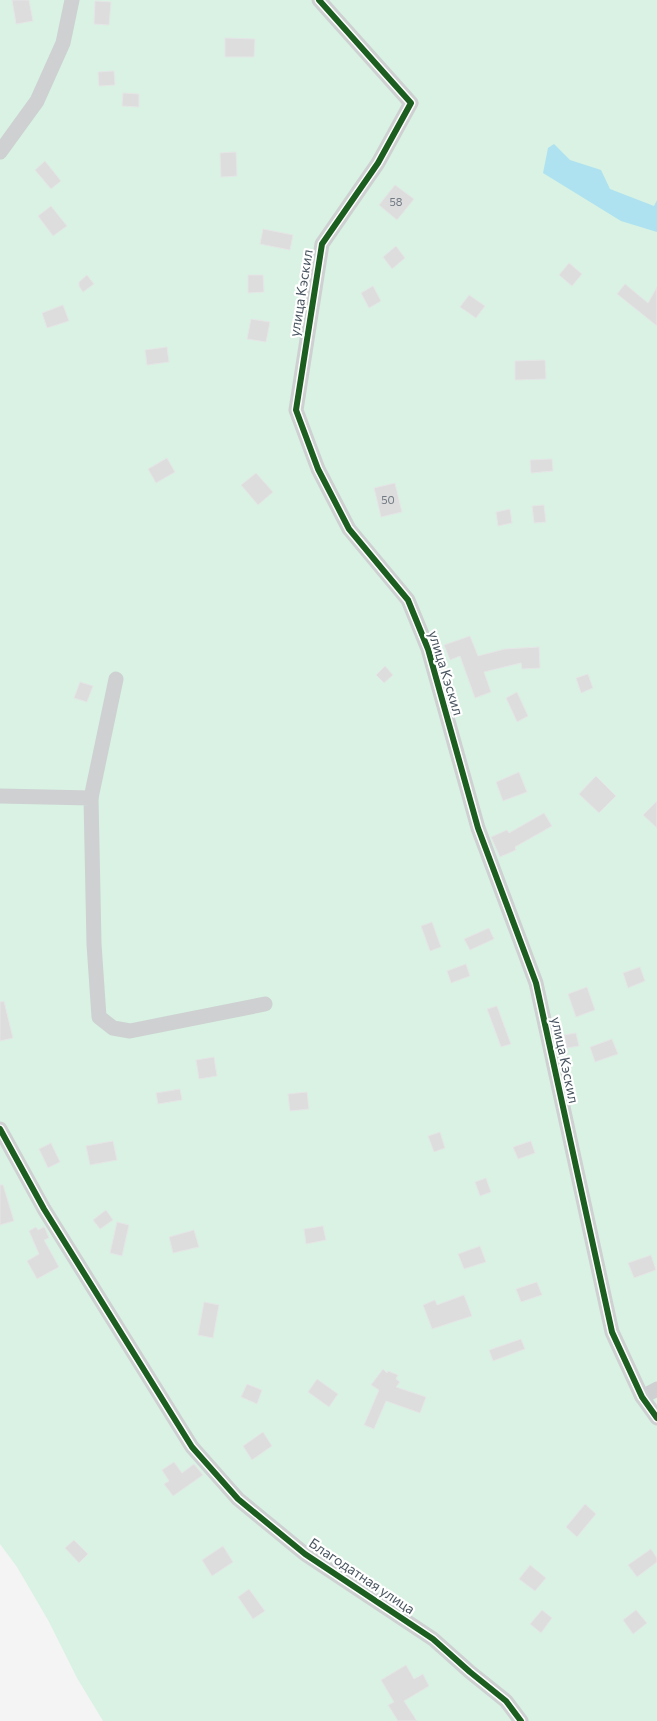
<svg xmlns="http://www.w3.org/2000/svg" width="657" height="1721" viewBox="0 0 657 1721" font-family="Commissioner,sans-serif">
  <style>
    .green { fill: #d9f2e3 }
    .water { fill: #aee2f0 }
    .building { fill: #ddddde; stroke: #e5e6e7 }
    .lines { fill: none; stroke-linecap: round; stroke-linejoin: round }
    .street { stroke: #ced0d2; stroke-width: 15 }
    .cycleway-casing { stroke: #fff; stroke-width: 9 }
    .cycleway { stroke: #1b5e20; stroke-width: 6 }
    .labels { text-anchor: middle; stroke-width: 4.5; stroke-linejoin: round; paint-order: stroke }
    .number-label { font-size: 11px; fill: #707881 }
    .street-label { font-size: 14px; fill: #4a5661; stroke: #fff }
  </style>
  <rect width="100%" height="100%" fill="#f4f4f4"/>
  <!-- green -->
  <polygon class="green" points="0,0 657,0 657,1721 103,1721 77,1678 48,1620 17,1567 0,1544"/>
  <!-- water -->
  <polygon class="water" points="554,144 570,160 601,170 610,189 654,206 657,200 657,232 621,221 543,173 548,148"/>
  <!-- building -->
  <g class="building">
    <polygon points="12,0 29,0 33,21 16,24"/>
    <polygon points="95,1 111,2 109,25 94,24"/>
    <polygon points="225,38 255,39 254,57 225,57"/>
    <polygon points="114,71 115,85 99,86 98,72"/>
    <polygon points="123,93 139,94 139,107 122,106"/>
    <polygon points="236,152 237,176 221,177 220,153"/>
    <polygon points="45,161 61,181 51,189 35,170"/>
    <polygon points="395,185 414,199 397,220 379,205"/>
    <polygon points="51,206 67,226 53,236 38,216"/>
    <polygon points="263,229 293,235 290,250 260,244"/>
    <polygon points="396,246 405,258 392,269 383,257"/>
    <polygon points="569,263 582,274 572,286 559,275"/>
    <polygon points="87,275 94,284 83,292 79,286 79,282"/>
    <polygon points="248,275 263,275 264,292 248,293"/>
    <polygon points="625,284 648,303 657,287 657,326 617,294"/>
    <polygon points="373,286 381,301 369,308 361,293"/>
    <polygon points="469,295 485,306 476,318 460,307"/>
    <polygon points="63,305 69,321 47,328 42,313"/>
    <polygon points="251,319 270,322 266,342 247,339"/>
    <polygon points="167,347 169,362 147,365 145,350"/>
    <polygon points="545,360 546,379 515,380 515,361"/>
    <polygon points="167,458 175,472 156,483 148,469"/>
    <polygon points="552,459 553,471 531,473 530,460"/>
    <polygon points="256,473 273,492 258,505 241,485"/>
    <polygon points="395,483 402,512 381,517 374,488"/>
    <polygon points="544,505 546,522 534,523 532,506"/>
    <polygon points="510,509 512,523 498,526 496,512"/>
    <polygon points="470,636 478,656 505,649 539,647 540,668 522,669 521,663 484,672 491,692 475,698 460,656 450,660 444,645"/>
    <polygon points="385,666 393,675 384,683 376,675"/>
    <polygon points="588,674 593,688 581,693 576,678"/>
    <polygon points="80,682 93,686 87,702 74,698"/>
    <polygon points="517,692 528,716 517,722 506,698"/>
    <polygon points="519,772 527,792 503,801 496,782"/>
    <polygon points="596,776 616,796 599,813 579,794"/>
    <polygon points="657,801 657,828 643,815"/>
    <polygon points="544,813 552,826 515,847 516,850 500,857 491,837 507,830 509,833"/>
    <polygon points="432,922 441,947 430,951 421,926"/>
    <polygon points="489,928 494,939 470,950 464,939"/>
    <polygon points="466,964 470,976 451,983 447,971"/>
    <polygon points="640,967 645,981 628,988 623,973"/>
    <polygon points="587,987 595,1010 576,1017 568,994"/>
    <polygon points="4,1001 13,1038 0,1041 0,1002"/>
    <polygon points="497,1006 511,1044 501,1047 487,1009"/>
    <polygon points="576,1033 579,1046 567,1048 564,1035"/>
    <polygon points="612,1039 618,1054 595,1062 590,1047"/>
    <polygon points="214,1057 217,1076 199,1079 196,1060"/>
    <polygon points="180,1089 182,1100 158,1104 156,1093"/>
    <polygon points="307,1092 309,1109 290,1111 288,1094"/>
    <polygon points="440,1132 445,1148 434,1152 428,1136"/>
    <polygon points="113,1141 117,1160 90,1165 86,1146"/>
    <polygon points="531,1141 535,1153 518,1159 513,1147"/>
    <polygon points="51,1143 60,1162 48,1168 39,1149"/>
    <polygon points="486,1178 491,1192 480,1196 475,1182"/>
    <polygon points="0,1185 3,1185 14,1221 0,1225"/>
    <polygon points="106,1210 113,1220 100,1229 93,1220"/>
    <polygon points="117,1222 129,1225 122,1256 110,1253"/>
    <polygon points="323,1226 326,1240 306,1244 304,1229"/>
    <polygon points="36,1227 38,1230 44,1227 45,1228 49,1238 44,1240 59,1267 37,1279 27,1261 39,1254 29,1231"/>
    <polygon points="194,1230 199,1247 173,1253 169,1237"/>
    <polygon points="480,1246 486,1262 464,1269 458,1254"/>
    <polygon points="651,1255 656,1270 634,1278 628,1263"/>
    <polygon points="537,1282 542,1295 521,1302 516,1289"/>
    <polygon points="464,1295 472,1316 432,1329 423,1305 435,1300 437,1305"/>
    <polygon points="204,1302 219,1305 213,1338 198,1335"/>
    <polygon points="521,1339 525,1349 493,1361 489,1350"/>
    <polygon points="383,1369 387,1373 388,1371 398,1375 396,1379 400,1382 396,1387 426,1397 420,1413 386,1401 374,1429 364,1425 379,1390 371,1385"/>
    <polygon points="317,1379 338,1394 329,1407 308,1392"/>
    <polygon points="247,1384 262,1390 257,1404 241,1397"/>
    <polygon points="263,1432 272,1446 252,1460 243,1446"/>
    <polygon points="174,1462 182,1473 194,1464 203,1475 173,1496 164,1484 169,1481 162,1470"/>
    <polygon points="585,1504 596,1514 577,1537 566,1527"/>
    <polygon points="74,1540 88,1554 79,1563 65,1548"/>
    <polygon points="223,1546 233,1562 212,1576 202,1560"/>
    <polygon points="651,1549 657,1558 657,1562 637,1577 628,1565"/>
    <polygon points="530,1565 546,1578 535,1591 519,1579"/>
    <polygon points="249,1589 265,1611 253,1619 238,1597"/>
    <polygon points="542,1610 552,1618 541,1633 530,1624"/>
    <polygon points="636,1610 647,1623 633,1634 623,1620"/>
    <polygon points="406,1665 414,1679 423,1674 429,1686 404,1701 417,1721 398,1721 388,1705 394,1702 381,1680"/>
  </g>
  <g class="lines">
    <!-- street -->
    <g class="street">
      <polyline points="319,0 411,103 378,163 322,244 296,410 318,469 349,529 408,600 428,649 478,828 536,983 612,1332 642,1397 657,1418"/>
      <polyline points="0,152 37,101 63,43 72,0"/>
      <polyline points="0,796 91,798 94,944 99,1017 113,1028 130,1031 265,1004"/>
      <polyline points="91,798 116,679"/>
      <polyline points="0,1129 44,1209 192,1447 238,1499 305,1554 433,1639 470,1672 506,1701 521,1721"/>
      <polyline points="642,1397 657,1389"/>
    </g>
    <!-- cycleway casing -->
    <g class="cycleway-casing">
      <g id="cycleway">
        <polyline points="319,0 411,103 378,163 322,244 296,410 318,469 349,529 408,600 428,649 478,828 536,983 612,1332 642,1397 657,1418"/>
        <polyline points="0,1129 44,1209 192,1447 238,1499 305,1554 433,1639 470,1672 506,1701 521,1721"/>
      </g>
    </g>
    <!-- cycleway -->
    <use href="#cycleway" class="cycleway"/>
  </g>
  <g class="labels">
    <!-- number labels -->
    <g class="number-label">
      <text x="396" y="206">58</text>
      <text x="388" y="504">50</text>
    </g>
    <!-- street labels -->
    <g class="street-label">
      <text transform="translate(301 293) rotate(-81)" y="5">улица Кэскил</text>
      <text transform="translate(446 673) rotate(73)" y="5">улица Кэскил</text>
      <text transform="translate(565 1060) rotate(78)" y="5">улица Кэскил</text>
      <text transform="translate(362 1576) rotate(34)" y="5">Благодатная улица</text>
    </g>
  </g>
</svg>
